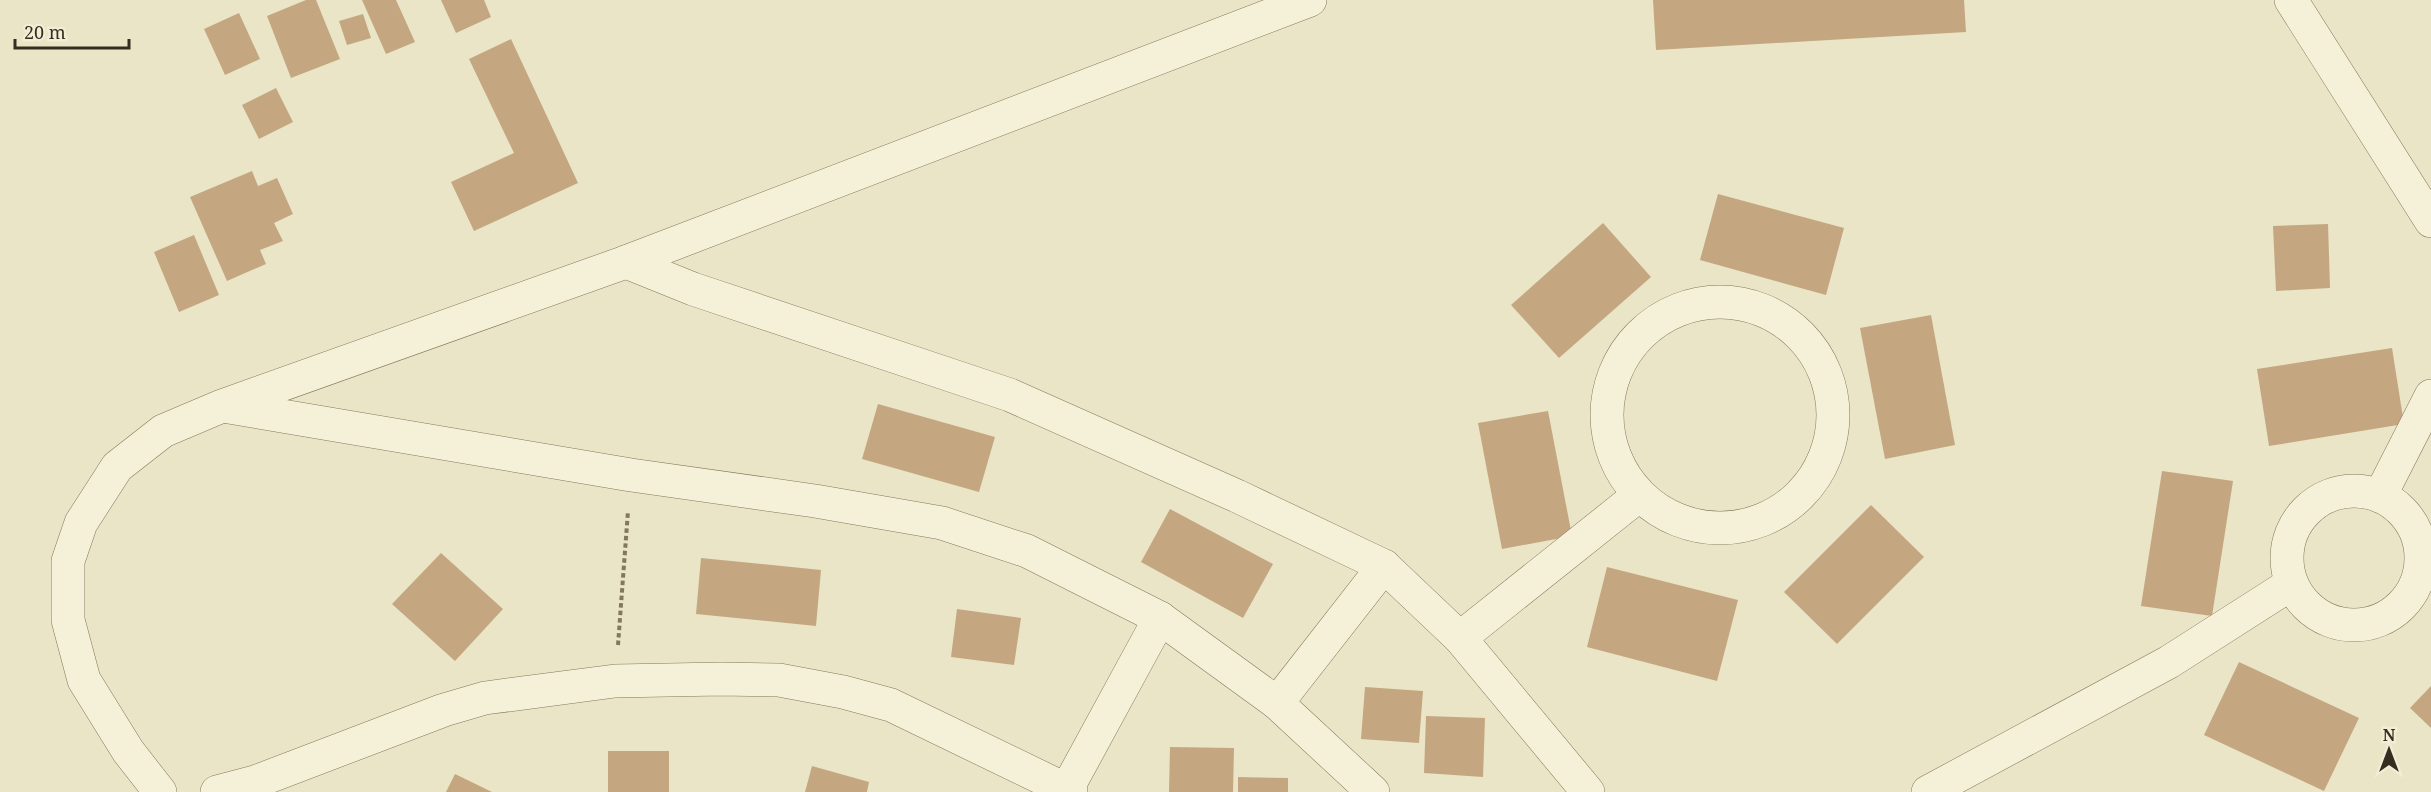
<svg xmlns="http://www.w3.org/2000/svg" width="2431" height="792" viewBox="0 0 2431 792" font-family="'Noto Serif',serif">
  <style>
    .building { fill: #c4a780 }
    .lines { fill: none; stroke-linecap: round; stroke-linejoin: round }
    .street-casing { stroke: #83785e; stroke-width: 34 }
    .path { stroke: #83785e; stroke-width: 4; stroke-dasharray: 4.5 3; stroke-linecap: butt }
    .street { stroke: #f5f1d9; stroke-width: 33 }
  </style>
  <rect width="100%" height="100%" fill="#eae5c6"/>
  <!-- building -->
  <g class="building">
    <polygon points="306,0 316,0 340,59 291,78 267,16"/>
    <polygon points="362,0 396,0 415,42 386,54"/>
    <polygon points="441,0 484,0 491,17 456,33"/>
    <polygon points="1653,0 1964,0 1966,32 1656,50"/>
    <polygon points="239,13 260,59 225,75 204,29"/>
    <polygon points="363,14 371,38 347,45 339,21"/>
    <polygon points="511,39 578,183 474,231 451,182 514,153 469,59"/>
    <polygon points="276,88 293,122 259,139 242,105"/>
    <polygon points="252,171 258,186 277,178 293,214 274,223 283,241 260,250 266,264 227,281 190,197"/>
    <polygon points="1718,194 1844,228 1826,295 1700,260"/>
    <polygon points="1603,223 1651,277 1559,358 1511,305"/>
    <polygon points="2328,224 2330,288 2276,291 2273,226"/>
    <polygon points="194,235 219,295 179,312 154,252"/>
    <polygon points="1931,315 1955,445 1885,459 1860,328"/>
    <polygon points="2392,348 2404,424 2269,446 2257,369"/>
    <polygon points="878,404 995,437 979,492 862,459"/>
    <polygon points="1548,411 1572,536 1502,549 1478,423"/>
    <polygon points="2162,471 2233,481 2212,616 2141,606"/>
    <polygon points="1871,505 1924,557 1837,644 1784,592"/>
    <polygon points="1170,509 1273,564 1243,618 1141,562"/>
    <polygon points="441,553 503,609 455,661 392,604"/>
    <polygon points="701,558 821,570 816,626 696,614"/>
    <polygon points="1607,567 1738,600 1717,681 1587,647"/>
    <polygon points="957,609 1021,618 1014,665 951,657"/>
    <polygon points="2239,662 2359,718 2324,791 2204,735"/>
    <polygon points="2431,686 2431,728 2410,708"/>
    <polygon points="1365,687 1423,691 1419,743 1361,739"/>
    <polygon points="1426,716 1485,718 1483,777 1424,773"/>
    <polygon points="1170,747 1234,748 1233,792 1169,792"/>
    <rect x="608" y="751" width="61" height="41"/>
    <polygon points="812,766 869,782 867,792 805,792"/>
    <polygon points="455,774 492,792 446,792"/>
    <polygon points="1238,777 1288,778 1288,792 1238,792"/>
  </g>
  <g class="lines">
    <!-- street casing -->
    <g class="street-casing">
      <g id="street">
        <polyline points="2291,0 2431,221"/>
        <polyline points="626,262 693,289 1010,395 1237,496 1384,566 1460,638 1588,792"/>
        <circle cx="1720" cy="415" r="113"/>
        <polyline points="223,406 631,475 815,501 942,523 1027,551 1160,618 1277,703 1373,792"/>
        <circle cx="2354" cy="558" r="67"/>
        <polyline points="2380,496 2431,396"/>
        <polyline points="1460,638 1638,496"/>
        <polyline points="1277,703 1384,566"/>
        <polyline points="1067,789 1160,618"/>
        <polyline points="160,792 128,751 84,680 68,620 68,561 81,523 117,467 163,431 222,406 626,262 1310,0"/>
        <polyline points="217,792 255,782 444,710 485,698 615,681 721,679 779,680 843,692 891,705 1071,792"/>
        <polyline points="1928,792 2169,662 2291,584"/>
      </g>
    </g>
    <!-- path -->
    <polyline class="path" points="618,645 628,511"/>
    <!-- street -->
    <use href="#street" class="street"/>
  </g>
  <!-- north arrow -->
  <g transform="translate(2389 750)" stroke="#f2eed5" stroke-width="4.5" paint-order="stroke">
  <path d="M0-4.5L10 22L0 15L-10 22Z" fill="#352d20"/>
  <text y="-9" font-size="16" font-weight="bold" text-anchor="middle" fill="#352d20">N</text>
  </g>
  <!-- scale -->
  <path d="M15 39v9h114v-9" fill="none" stroke="#352d20" stroke-width="3"/>
  <text x="24" y="39" font-size="18" fill="#352d20" stroke="#f2eed5" stroke-width="4.5" paint-order="stroke">20 m</text>
</svg>
